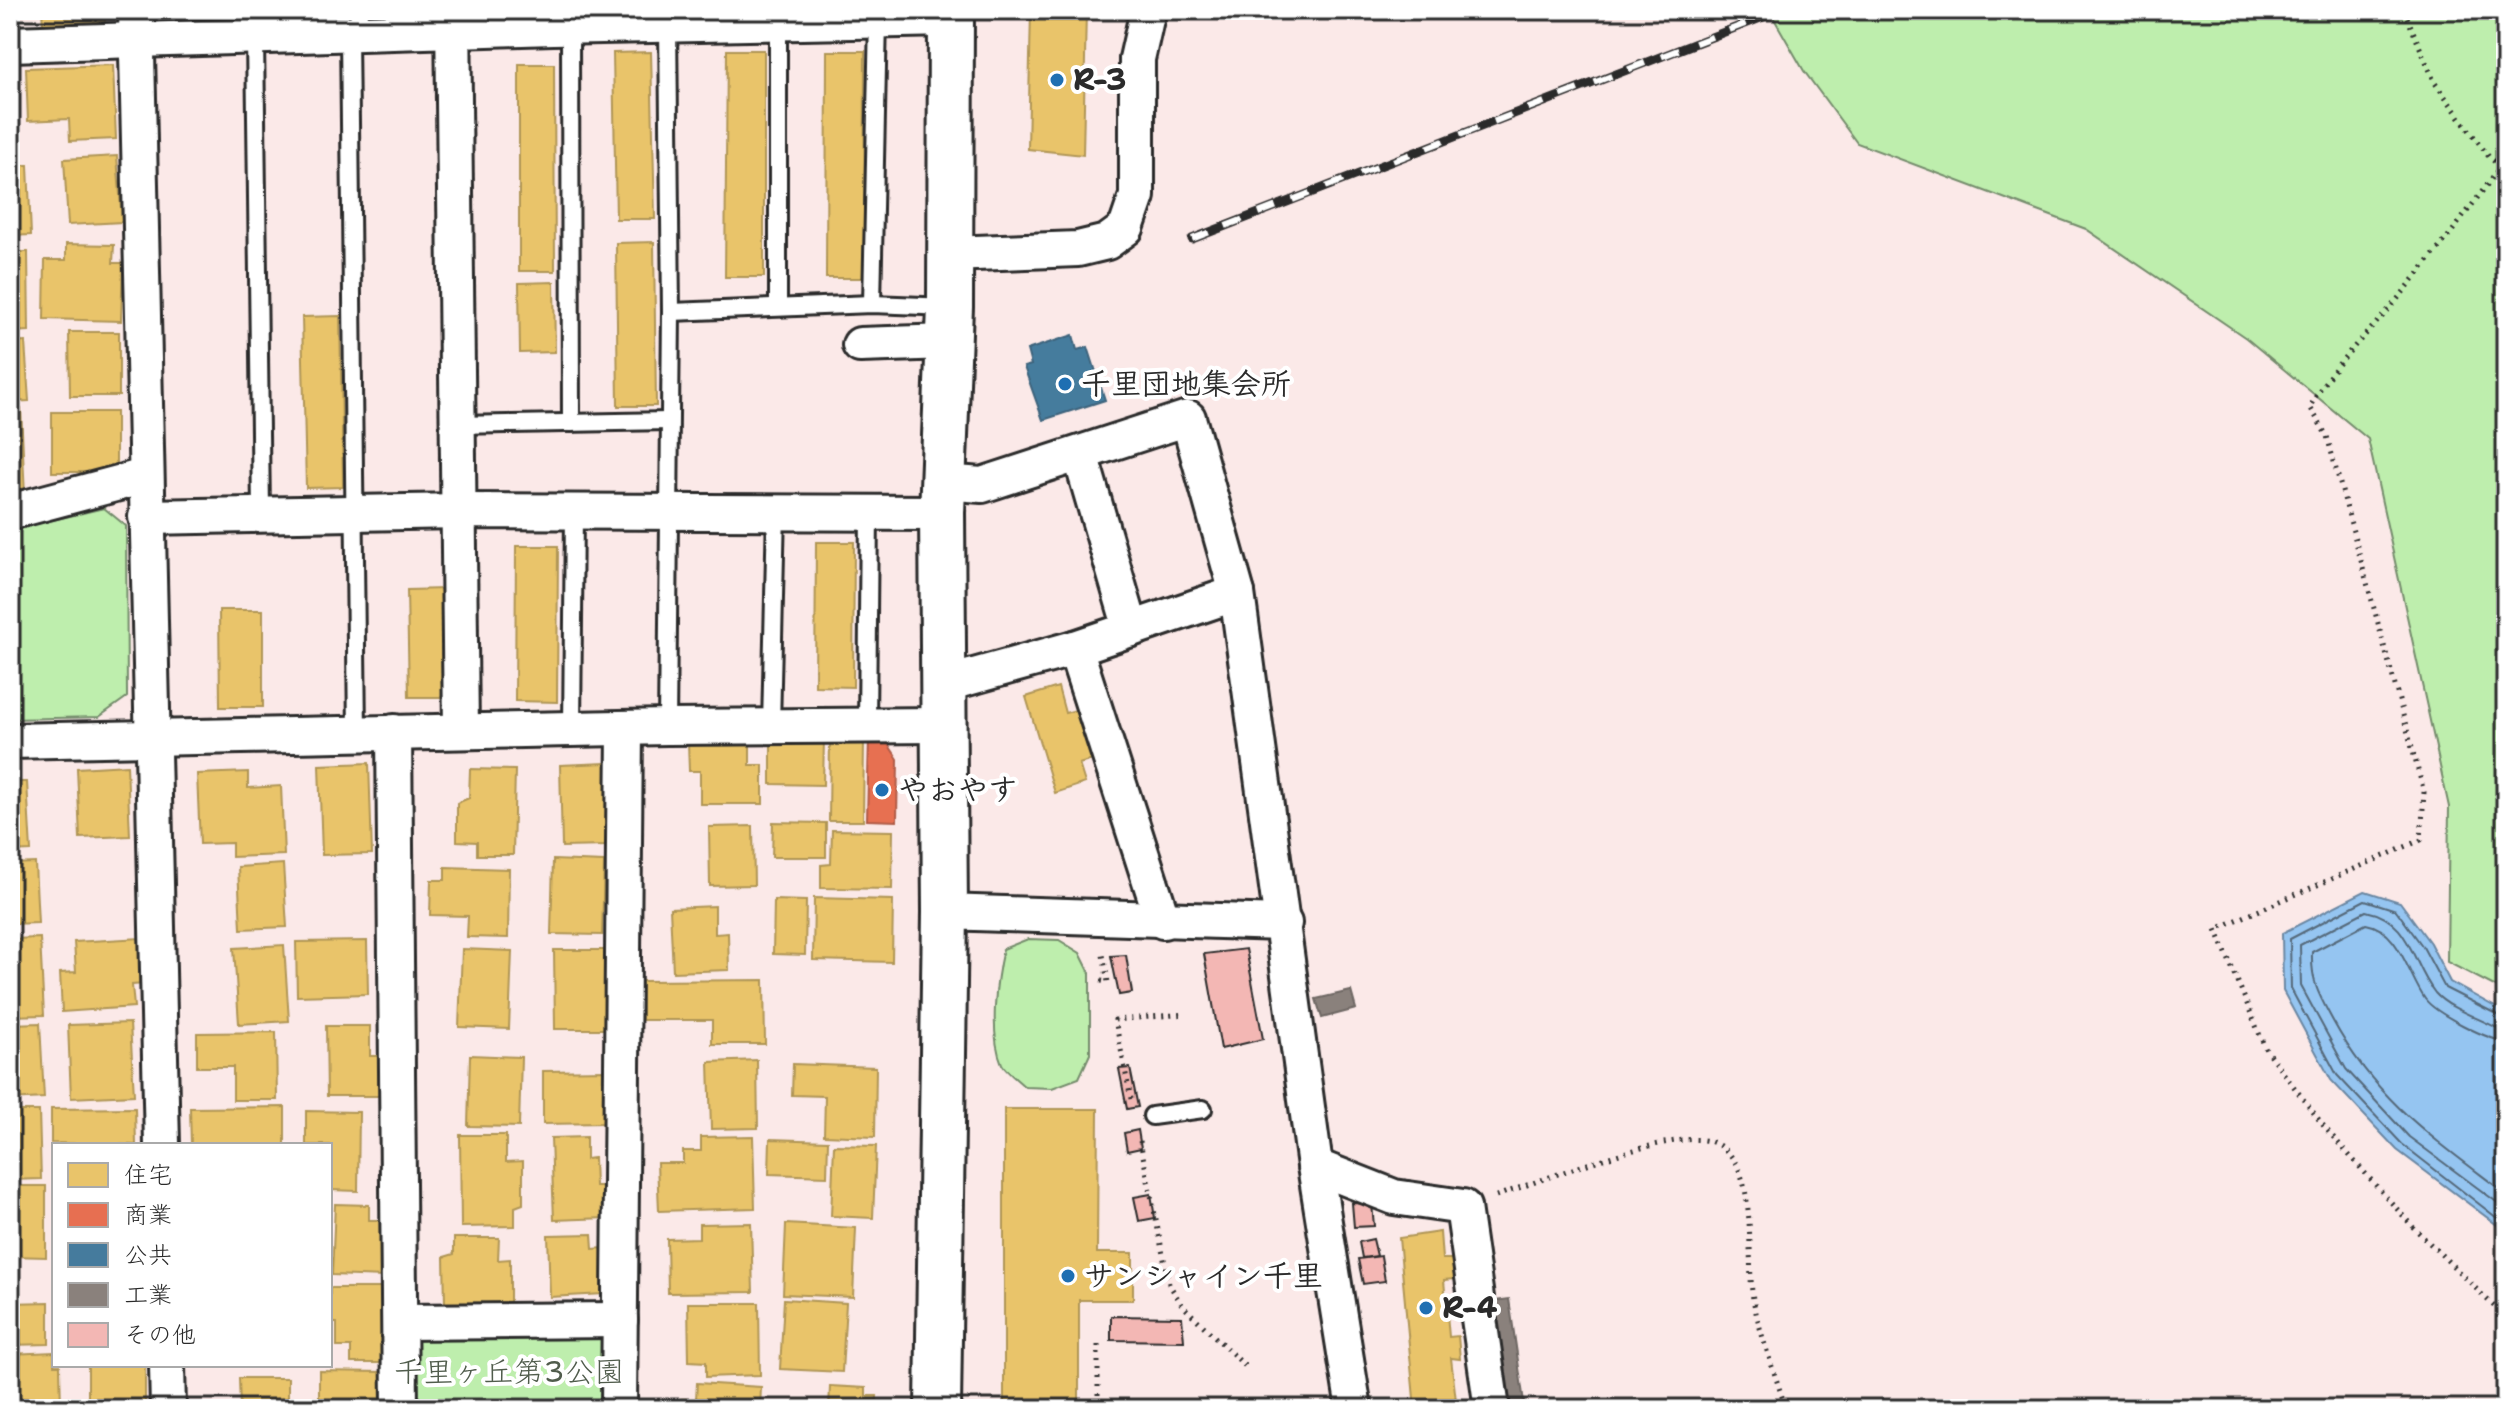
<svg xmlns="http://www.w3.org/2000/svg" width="2516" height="1419" viewBox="0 0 2516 1419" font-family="'Shantell Sans','Klee One',sans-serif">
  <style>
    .green { fill: #beeead; stroke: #748c6c; stroke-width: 2 }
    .water { fill: #95c5f1; stroke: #6b87a2; stroke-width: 2 }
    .homes { fill: #e9c46a; stroke: #b09657; stroke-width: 2 }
    .shops { fill: #e76f51; stroke: #af5b46; stroke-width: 2 }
    .public { fill: #457b9d; stroke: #3d637b; stroke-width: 2 }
    .industry { fill: #8a817c; stroke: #6e6764; stroke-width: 2 }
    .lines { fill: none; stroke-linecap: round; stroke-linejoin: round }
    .shore { stroke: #55697a; stroke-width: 2 }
    .building { fill: #f3b7b4; stroke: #2b2b2b; stroke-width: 2 }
    .lane-casing { stroke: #2b2b2b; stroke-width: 22 }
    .street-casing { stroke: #2b2b2b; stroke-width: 40 }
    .secondary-casing { stroke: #2b2b2b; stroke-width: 50 }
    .path { stroke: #2b2b2b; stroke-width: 5; stroke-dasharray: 2 6; stroke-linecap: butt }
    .lane { stroke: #fff; stroke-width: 16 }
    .street { stroke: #fff; stroke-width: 34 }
    .secondary { stroke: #fff; stroke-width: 44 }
    .rail-casing { stroke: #2b2b2b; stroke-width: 9 }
    .rail { stroke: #fff; stroke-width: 6; stroke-dasharray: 18; stroke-linecap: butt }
    .poi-dot { fill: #1f6fb2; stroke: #fff; stroke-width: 3 }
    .labels { text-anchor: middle; stroke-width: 8; stroke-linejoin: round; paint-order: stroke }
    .poi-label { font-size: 30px; font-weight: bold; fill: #2b2b2b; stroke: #fff; text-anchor: start }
    .park-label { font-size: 30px; fill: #505c4c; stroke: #fff }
  </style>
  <rect width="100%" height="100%" fill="#fbe9e8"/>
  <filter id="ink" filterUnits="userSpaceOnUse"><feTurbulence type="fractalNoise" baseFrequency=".0125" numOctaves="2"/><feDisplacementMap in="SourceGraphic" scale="16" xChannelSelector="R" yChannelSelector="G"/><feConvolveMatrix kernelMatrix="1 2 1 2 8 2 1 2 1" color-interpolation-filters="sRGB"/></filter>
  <g filter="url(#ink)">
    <!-- green -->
    <g class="green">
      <polygon points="1769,10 2506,10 2506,992 2447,962 2449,807 2368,439 2246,338 2086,229 1857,143 1804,71"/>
      <polygon points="104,508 126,526 127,697 99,717 10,719 10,530"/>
      <path d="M1028,939L1059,940L1080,953L1090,973V1054L1079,1078L1052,1088L1025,1087C1018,1080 1006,1072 1002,1064C989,1034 996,979 1003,949Z"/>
      <polygon points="604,1335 603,1409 417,1409 415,1336"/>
    </g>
    <!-- water -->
    <polygon class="water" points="2365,891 2400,902 2430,943 2450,982 2506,1013 2506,1240 2497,1225 2397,1150 2331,1080 2283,991 2282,933"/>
    <!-- homes -->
    <g class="homes">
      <polygon points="42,10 105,10 105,23 43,25"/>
      <polygon points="1031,10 1086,10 1083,155 1028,149"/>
      <polygon points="727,50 764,50 764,277 725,277"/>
      <polygon points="827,51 865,51 864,278 826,278"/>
      <polygon points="651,52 655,219 616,219 613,53"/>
      <polygon points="519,64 554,64 555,271 519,271"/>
      <polygon points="113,65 116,139 70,141 69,119 28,121 26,68"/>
      <polygon points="10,66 13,66 16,142 10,142"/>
      <polygon points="117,156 122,222 68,225 64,159"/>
      <polygon points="10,165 28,165 31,235 10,236"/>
      <polygon points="654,242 656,406 618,406 616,243"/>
      <polygon points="66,244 114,245 113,263 123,263 121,321 44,319 45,260 66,260"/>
      <polygon points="10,252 28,252 29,331 10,332"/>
      <polygon points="554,282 555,352 520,353 519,283"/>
      <polygon points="340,316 343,487 306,488 302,317"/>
      <polygon points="69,332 119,332 119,396 70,396"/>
      <polygon points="25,342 29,401 10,402 10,343"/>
      <polygon points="21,409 25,496 10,497 10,410"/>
      <rect x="52" y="412" width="64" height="60"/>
      <polygon points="816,542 854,542 853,687 815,686"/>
      <polygon points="516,546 558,546 557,702 515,701"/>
      <polygon points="444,589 446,697 409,697 407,590"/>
      <polygon points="219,610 263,610 263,707 220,707"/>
      <polygon points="1058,687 1065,713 1080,709 1096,759 1079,764 1085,783 1055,793 1026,697"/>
      <polygon points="771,737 824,738 823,785 771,784"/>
      <polygon points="830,738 864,739 863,821 829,821"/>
      <polygon points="688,742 750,742 750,765 763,765 763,804 700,804 700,771 689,771"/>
      <polygon points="369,763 372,854 322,855 319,765"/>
      <polygon points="606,763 608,846 562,847 560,765"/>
      <polygon points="127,765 130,836 80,838 77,768"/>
      <polygon points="470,769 515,770 513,855 477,855 477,842 457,841 457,803 469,798"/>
      <polygon points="248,772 248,788 281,786 284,855 232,857 232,843 200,844 197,774"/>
      <polygon points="10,782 27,782 31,851 10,852"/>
      <polygon points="773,822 826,823 826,857 772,857"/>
      <polygon points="753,826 754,885 710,886 709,827"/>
      <polygon points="832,830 893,831 892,889 821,888 821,865 831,864"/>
      <polygon points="553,860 604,862 602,935 551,934"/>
      <polygon points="35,863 38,923 10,924 10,864"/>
      <polygon points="283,864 287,927 241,929 238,867"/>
      <polygon points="445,867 509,869 508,938 467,937 468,916 430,915 431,880 445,880"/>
      <polygon points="814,898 893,900 892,962 813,960"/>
      <polygon points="774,900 806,901 805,955 773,954"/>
      <polygon points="715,906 715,934 728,933 729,970 673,972 670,908"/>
      <polygon points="40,938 44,1015 10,1016 10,939"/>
      <polygon points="141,938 144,984 132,985 134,1007 62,1012 60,973 76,972 74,942"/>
      <polygon points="367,941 368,994 297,996 296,942"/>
      <polygon points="284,945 289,1021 239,1024 234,948"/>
      <polygon points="462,949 512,951 509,1029 459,1027"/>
      <polygon points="554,950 604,950 604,1029 555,1029"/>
      <polygon points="764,980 765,1044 712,1044 712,1020 642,1020 642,981"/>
      <polygon points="40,1023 44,1098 10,1100 10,1024"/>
      <polygon points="130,1023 134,1095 71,1098 68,1025"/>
      <polygon points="326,1026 370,1026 370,1056 379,1056 380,1096 327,1096"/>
      <polygon points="276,1032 277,1100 233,1100 233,1067 197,1067 197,1033"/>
      <polygon points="470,1055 521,1057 519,1127 468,1126"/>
      <polygon points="757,1060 758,1128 711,1129 709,1062"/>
      <polygon points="793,1064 876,1067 875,1137 824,1135 825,1096 792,1095"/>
      <polygon points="606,1070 606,1123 543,1124 543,1071"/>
      <polygon points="285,1107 285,1145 191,1145 190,1108"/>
      <polygon points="135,1108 136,1145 51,1143 51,1109"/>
      <polygon points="1004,1109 1098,1109 1097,1253 1133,1253 1133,1300 1079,1300 1079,1409 1004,1409"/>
      <polygon points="10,1111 39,1111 41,1179 10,1180"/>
      <polygon points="306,1111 359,1112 358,1191 330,1190 330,1145 306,1145"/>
      <polygon points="460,1135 506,1135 506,1162 523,1161 523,1204 515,1207 515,1226 461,1227"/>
      <polygon points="753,1136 755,1208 659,1211 657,1163 683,1163 683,1151 701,1151 701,1137"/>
      <polygon points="586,1137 586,1159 594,1158 595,1186 606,1186 607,1218 554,1220 551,1138"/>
      <polygon points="770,1139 828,1141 827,1176 769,1174"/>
      <polygon points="834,1145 876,1146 873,1218 831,1216"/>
      <polygon points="10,1186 46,1186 46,1257 10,1256"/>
      <polygon points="335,1204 369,1205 369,1220 385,1220 384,1277 332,1275"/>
      <polygon points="751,1223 753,1292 668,1293 667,1239 699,1238 699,1224"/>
      <polygon points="786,1224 856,1228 853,1297 783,1294"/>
      <polygon points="1440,1232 1442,1259 1453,1259 1455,1279 1444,1280 1449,1337 1458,1336 1460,1359 1451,1358 1457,1409 1415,1409 1399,1238"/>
      <polygon points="592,1234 593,1249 603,1248 604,1294 550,1297 548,1235"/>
      <polygon points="454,1238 499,1238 498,1260 510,1259 510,1304 445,1304 444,1257 454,1254"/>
      <polygon points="330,1288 381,1288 382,1363 351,1363 351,1347 337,1347 337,1323 330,1323"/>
      <polygon points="784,1299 846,1303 842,1372 780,1369"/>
      <polygon points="49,1302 49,1344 10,1345 10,1303"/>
      <polygon points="688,1303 759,1303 760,1375 706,1377 706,1362 689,1361"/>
      <polygon points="54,1352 54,1365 60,1365 61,1409 10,1409 10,1354"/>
      <rect x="88" y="1365" width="57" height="44"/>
      <polygon points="319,1371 383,1372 382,1409 319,1409"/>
      <polygon points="239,1378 288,1378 288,1409 240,1409"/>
      <polygon points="697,1383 761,1387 760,1409 681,1409 682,1399 696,1399"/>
      <polygon points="830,1386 866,1388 866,1396 877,1396 876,1409 829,1409"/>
    </g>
    <!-- shops -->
    <polygon class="shops" points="869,737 884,738 898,759 897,821 867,820"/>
    <!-- public -->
    <polygon class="public" points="1073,335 1077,350 1088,347 1105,400 1043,420 1024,367 1031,365 1027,350"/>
    <!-- industry -->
    <g class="industry">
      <polygon points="1351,991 1356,1009 1322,1018 1316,999"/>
      <polygon points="1509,1299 1525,1409 1510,1409 1494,1301"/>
    </g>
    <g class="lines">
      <!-- shore -->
      <g class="shore">
        <polyline points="2506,1019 2445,988 2423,947 2396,910 2365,900 2290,939 2291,989 2337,1075 2402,1144 2506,1225"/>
        <path d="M2506,1029L2495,1027C2478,1018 2448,1008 2435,993C2411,962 2411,920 2366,911L2300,945L2301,986L2346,1069L2409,1137L2506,1209"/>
        <path d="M2506,1041C2489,1041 2435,1013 2425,999C2408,975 2399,929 2366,924L2312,952C2311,983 2319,995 2333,1021C2377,1102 2436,1140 2506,1194"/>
      </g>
    </g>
    <!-- building -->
    <g class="building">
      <polygon points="1246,949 1263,1039 1221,1049 1204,954"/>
      <polygon points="1126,955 1132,993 1119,995 1111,956"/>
      <polygon points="1130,1068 1138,1107 1127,1109 1119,1069"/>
      <polygon points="1138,1130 1141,1148 1127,1151 1124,1133"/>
      <polygon points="1151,1194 1155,1218 1139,1221 1134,1197"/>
      <polygon points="1352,1203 1372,1204 1374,1226 1354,1227"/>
      <polygon points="1373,1239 1377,1256 1362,1258 1359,1242"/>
      <polygon points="1381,1256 1385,1281 1363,1284 1358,1259"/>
      <polygon points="1111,1316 1182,1317 1184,1341 1111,1340"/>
    </g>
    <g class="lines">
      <!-- lane casing -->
      <g class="lane-casing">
        <g id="lane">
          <polyline points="267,10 267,38"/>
          <polyline points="570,26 571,423"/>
          <polyline points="349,35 357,733"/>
          <polyline points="358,35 359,10"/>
          <polyline points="255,38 261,512"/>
          <polyline points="872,304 878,18"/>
          <polyline points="778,307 778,23"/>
          <polyline points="671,312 872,304 949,307"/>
          <polyline points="457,425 669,421"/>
          <polyline points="867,725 869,511"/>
          <polyline points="771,726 776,510"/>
          <polyline points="667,727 671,312 668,25"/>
          <polyline points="572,729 574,511"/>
          <polyline points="1152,1116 1203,1109"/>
        </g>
      </g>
      <!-- street casing -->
      <g class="street-casing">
        <g id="street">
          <polyline points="136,10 162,1145"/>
          <polyline points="453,11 461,731"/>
          <polyline points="10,44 553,27 951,19"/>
          <polyline points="950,254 1078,249 1107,242 1126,228 1137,196 1137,59 1148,10"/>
          <polyline points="860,345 948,342"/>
          <polyline points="1080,454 1131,629"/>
          <polyline points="943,482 982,485 1188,418 1237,593 1315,1166 1354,1409"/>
          <polyline points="10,512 145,476"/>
          <polyline points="146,517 460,511 942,513"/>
          <polyline points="1075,648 1163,921"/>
          <polyline points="942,685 1075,648 1237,593"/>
          <polyline points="394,732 400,1409"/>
          <polyline points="10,741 667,727 942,725"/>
          <polyline points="945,912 1284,923"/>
          <polyline points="1315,1166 1394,1197 1463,1207 1492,1409"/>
          <polyline points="400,1322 620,1320"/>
          <polyline points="167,1365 168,1409"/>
          <polyline points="619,1409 625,729"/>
        </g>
      </g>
      <!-- secondary casing -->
      <g class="secondary-casing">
        <polyline id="secondary" points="938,1409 945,912 942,513 950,307 951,10"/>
      </g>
      <!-- path -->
      <g class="path">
        <polyline points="2404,10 2435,83 2489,157 2500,166"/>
        <path d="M2506,158C2470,210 2431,259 2390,308C2361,341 2330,367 2310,407L2327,436L2424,792L2421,840L2216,929L2266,1050L2326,1129L2413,1227L2506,1318"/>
        <polyline points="1101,981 1108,982 1103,955"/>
        <polyline points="1131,1099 1115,1020 1186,1014"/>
        <polyline points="1140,1141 1169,1284 1182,1305 1245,1366"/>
        <path d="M1496,1196C1538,1182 1675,1127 1712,1142C1763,1161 1744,1260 1754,1304C1762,1340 1775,1374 1786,1409"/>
        <polyline points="1098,1345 1098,1409"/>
      </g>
      <!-- lane -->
      <use href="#lane" class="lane"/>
      <!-- street -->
      <use href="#street" class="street"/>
      <!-- secondary -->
      <use href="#secondary" class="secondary"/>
      <!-- rail casing -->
      <g class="rail-casing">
        <polyline id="rail" points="1192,239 1781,10"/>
      </g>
      <!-- rail -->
      <use href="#rail" class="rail"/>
    </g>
  </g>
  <!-- markers -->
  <g class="poi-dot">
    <circle cx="1057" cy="80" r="8"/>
    <circle cx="1065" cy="384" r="8"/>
    <circle cx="882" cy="790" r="8"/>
    <circle cx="1068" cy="1276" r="8"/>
    <circle cx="1426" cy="1308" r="8"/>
  </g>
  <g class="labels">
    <!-- poi labels -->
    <g class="poi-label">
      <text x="1073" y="90">R-3</text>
      <text x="1081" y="394">千里団地集会所</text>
      <text x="898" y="800">やおやす</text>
      <text x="1084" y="1286">サンシャイン千里</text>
      <text x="1442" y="1318">R-4</text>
    </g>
    <!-- park labels -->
    <g class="park-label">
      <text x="509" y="1382">千里ヶ丘第3公園</text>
    </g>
  </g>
  <!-- margin -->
  <rect width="2516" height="1419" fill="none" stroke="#fff" stroke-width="40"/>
  <rect x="20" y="20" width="2476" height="1379" fill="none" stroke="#2b2b2b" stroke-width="3" filter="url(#ink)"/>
  <!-- legend -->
  <rect x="52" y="1143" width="280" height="224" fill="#ffffff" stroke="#aaaaaa" stroke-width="2"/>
  <rect x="68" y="1163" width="40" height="24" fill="#e9c46a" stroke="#aaaaaa" stroke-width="2"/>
  <text x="124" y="1183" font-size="24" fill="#2b2b2b">住宅</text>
  <rect x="68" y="1203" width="40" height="24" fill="#e76f51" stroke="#aaaaaa" stroke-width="2"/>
  <text x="124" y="1223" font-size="24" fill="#2b2b2b">商業</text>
  <rect x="68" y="1243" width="40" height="24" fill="#457b9d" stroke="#aaaaaa" stroke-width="2"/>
  <text x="124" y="1263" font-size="24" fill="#2b2b2b">公共</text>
  <rect x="68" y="1283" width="40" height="24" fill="#8a817c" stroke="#aaaaaa" stroke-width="2"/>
  <text x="124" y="1303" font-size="24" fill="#2b2b2b">工業</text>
  <rect x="68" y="1323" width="40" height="24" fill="#f3b7b4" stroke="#aaaaaa" stroke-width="2"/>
  <text x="124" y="1343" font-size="24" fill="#2b2b2b">その他</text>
</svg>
